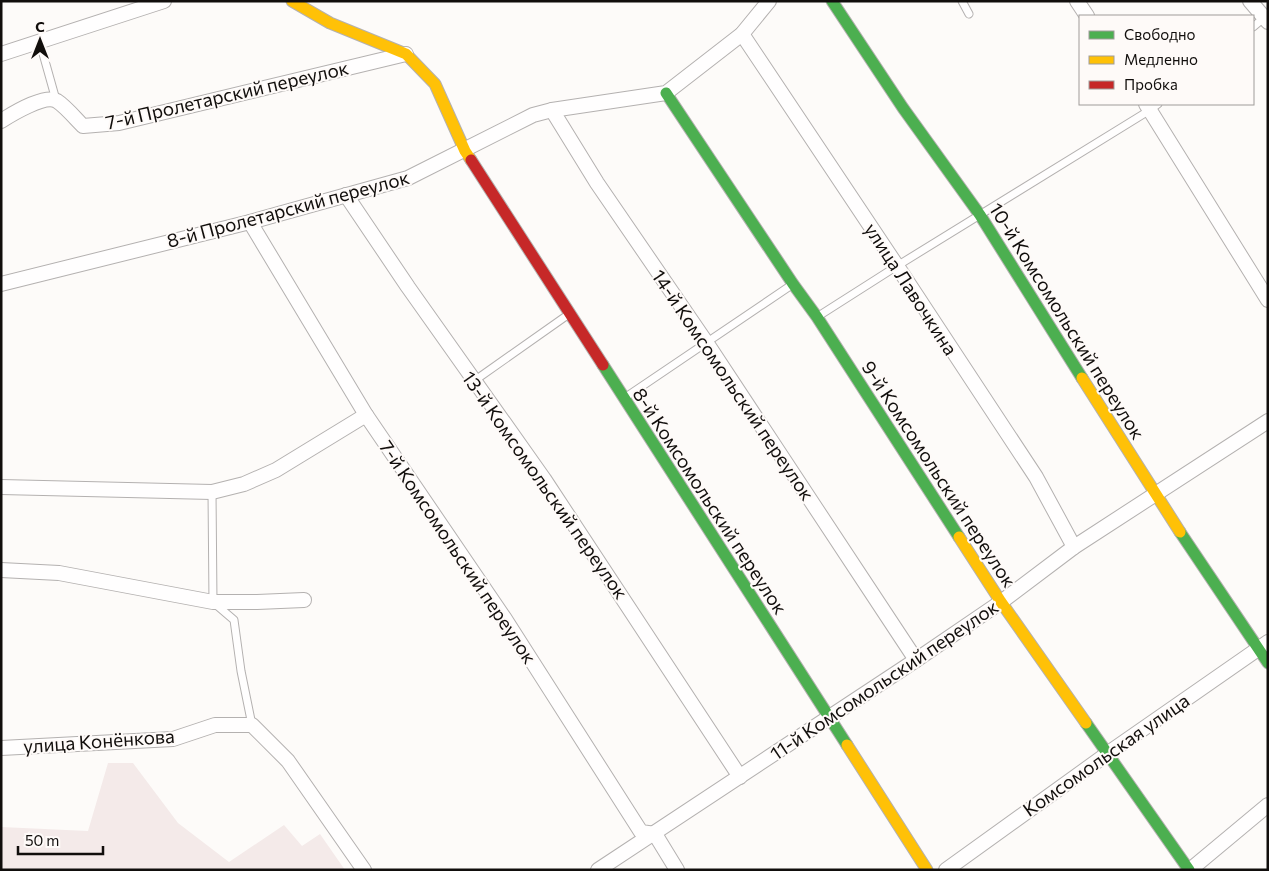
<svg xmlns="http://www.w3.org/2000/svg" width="1269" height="871" viewBox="0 0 1269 871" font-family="Commissioner,sans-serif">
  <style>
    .industrial { fill: #f4eae9 }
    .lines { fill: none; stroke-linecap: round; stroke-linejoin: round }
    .lane-casing { stroke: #b4b1b0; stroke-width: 9 }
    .street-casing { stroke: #b4b1b0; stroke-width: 16 }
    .fast-casing { stroke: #b4b1b0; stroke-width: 13 }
    .slow-casing { stroke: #b4b1b0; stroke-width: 13 }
    .jam-casing { stroke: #b4b1b0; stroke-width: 13 }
    .lane { stroke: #fffefe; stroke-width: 7 }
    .street { stroke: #fffefe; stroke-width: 14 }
    .fast { stroke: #4caf50; stroke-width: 11 }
    .slow { stroke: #ffc107; stroke-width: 11 }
    .jam { stroke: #c62828; stroke-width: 11 }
    .labels { text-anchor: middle; stroke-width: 4; stroke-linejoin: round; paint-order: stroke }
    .street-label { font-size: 19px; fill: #110e0c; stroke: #fefaf8 }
  </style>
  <rect width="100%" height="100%" fill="#fdfbf9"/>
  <!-- industrial -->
  <polygon class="industrial" points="108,763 133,763 178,823 229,862 284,825 302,846 320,834 345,870 1,870 1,827 88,831"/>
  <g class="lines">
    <!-- lane casing -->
    <g class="lane-casing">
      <g id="lane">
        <polyline points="962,1 969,14"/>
        <polyline points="1253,27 1266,16"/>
        <polyline points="40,43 56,100"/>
        <polyline points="817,317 897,266 1150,110 1158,104"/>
        <polyline points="474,381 569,314"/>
        <polyline points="626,397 793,284"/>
        <polyline points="212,492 213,602 234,620 241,671 252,725"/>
      </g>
    </g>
    <!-- street casing -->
    <g class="street-casing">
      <g id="street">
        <polyline points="1077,1 1087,16"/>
        <polyline points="1250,1 1268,22"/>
        <polyline points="742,34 897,266 1036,477 1074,547"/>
        <polyline points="1,54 164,1"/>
        <polyline points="1146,104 1268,300"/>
        <polyline points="552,110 597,183 706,342 916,660"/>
        <path d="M1,121C12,114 45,94 57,101C65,106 76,119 83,126L119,123L406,54"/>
        <polyline points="346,195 408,287 544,479 740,777"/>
        <polyline points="250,222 366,415 505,619 641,832 655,834 677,870"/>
        <polyline points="1,284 250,222 408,178 533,115 552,110 666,93 742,34 769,1"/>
        <polyline points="1,487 212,492 244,484 276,470 366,415"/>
        <polyline points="1,570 59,573 213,602 257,602 304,600"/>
        <polyline points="1,748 173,739 215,725 252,725 288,761 364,870"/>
        <polyline points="598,870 916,660 1001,602 1074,547 1268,421"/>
        <polyline points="946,870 1107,754 1268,642"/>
        <polyline points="1190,870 1268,805"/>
      </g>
    </g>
    <!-- fast casing -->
    <g class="fast-casing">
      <g id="fast">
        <polyline points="832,1 903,108 980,215 1082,378"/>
        <polyline points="666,93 793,284 817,317 959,537"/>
        <polyline points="603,365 847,745"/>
        <polyline points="1180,532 1268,663"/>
        <polyline points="1086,723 1189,870"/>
      </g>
    </g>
    <!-- slow casing -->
    <g class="slow-casing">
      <g id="slow">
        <polyline points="292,1 330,23 406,54 435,84 465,151 471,160"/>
        <polyline points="1082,378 1180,532"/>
        <polyline points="959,537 1001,602 1086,723"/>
        <polyline points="847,745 927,870"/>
      </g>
    </g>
    <!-- jam casing -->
    <g class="jam-casing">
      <polyline id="jam" points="471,160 603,365"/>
    </g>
    <!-- lane -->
    <use href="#lane" class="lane"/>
    <!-- street -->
    <use href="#street" class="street"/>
    <!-- fast -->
    <use href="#fast" class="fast"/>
    <!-- slow -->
    <use href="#slow" class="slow"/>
    <!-- jam -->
    <use href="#jam" class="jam"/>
  </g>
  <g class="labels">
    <!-- street labels -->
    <g class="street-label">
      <text transform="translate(227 95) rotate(-13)" y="7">7-й Пролетарский переулок</text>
      <text transform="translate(288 209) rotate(-15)" y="7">8-й Пролетарский переулок</text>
      <text transform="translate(911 289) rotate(57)" y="7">улица Лавочкина</text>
      <text transform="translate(1067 321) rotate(58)" y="7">10-й Комсомольский переулок</text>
      <text transform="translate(733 385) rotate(56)" y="7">14-й Комсомольский переулок</text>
      <text transform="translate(939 474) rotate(57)" y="7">9-й Комсомольский переулок</text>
      <text transform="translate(545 485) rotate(55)" y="7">13-й Комсомольский переулок</text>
      <text transform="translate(710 501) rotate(57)" y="7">8-й Комсомольский переулок</text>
      <text transform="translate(458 552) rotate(56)" y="7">7-й Комсомольский переулок</text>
      <text transform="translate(884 680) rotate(-34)" y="7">11-й Комсомольский переулок</text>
      <text transform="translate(99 741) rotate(-4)" y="7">улица Конёнкова</text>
      <text transform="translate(1106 755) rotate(-35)" y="7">Комсомольская улица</text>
    </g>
  </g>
  <!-- border -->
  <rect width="1269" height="871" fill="none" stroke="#110e0c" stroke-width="5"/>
  <!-- legend -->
  <rect x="1079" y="15" width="175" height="90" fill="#fefaf8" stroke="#9f9c9a"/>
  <rect x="1089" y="31" width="25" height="8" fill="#4caf50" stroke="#9f9c9a"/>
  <text x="1124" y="40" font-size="15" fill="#110e0c">Свободно</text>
  <rect x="1089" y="56" width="25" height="8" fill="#ffc107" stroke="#9f9c9a"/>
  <text x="1124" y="65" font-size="15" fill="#110e0c">Медленно</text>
  <rect x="1089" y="81" width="25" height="8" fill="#c62828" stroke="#9f9c9a"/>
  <text x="1124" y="90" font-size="15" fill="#110e0c">Пробка</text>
  <!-- north arrow -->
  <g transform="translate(40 40)" stroke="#fefaf8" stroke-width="4" paint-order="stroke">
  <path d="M0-4L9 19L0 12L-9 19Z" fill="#110e0c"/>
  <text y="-8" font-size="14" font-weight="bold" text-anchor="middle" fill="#110e0c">С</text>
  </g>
  <!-- scale -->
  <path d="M18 846v8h85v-8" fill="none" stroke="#110e0c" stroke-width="2.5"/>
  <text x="25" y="846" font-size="15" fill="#110e0c" stroke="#fefaf8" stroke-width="4" paint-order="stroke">50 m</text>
</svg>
